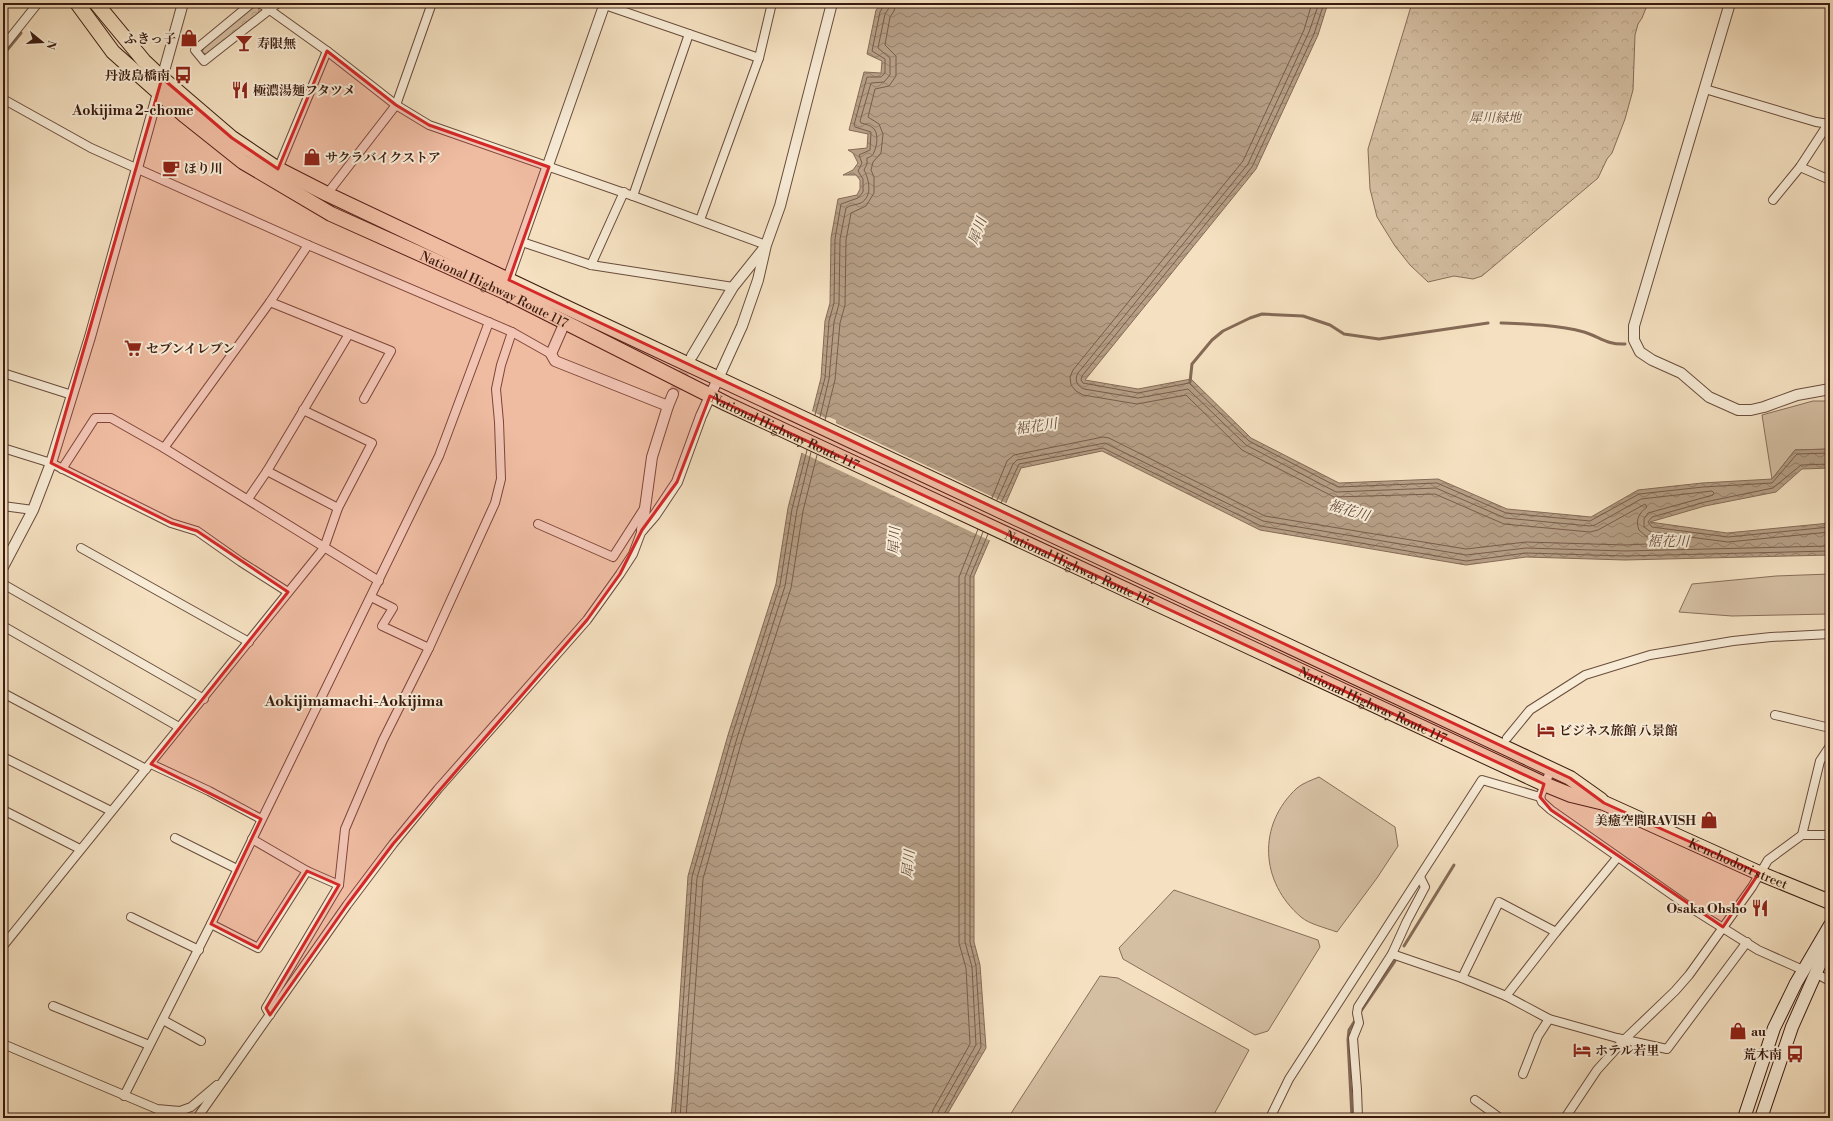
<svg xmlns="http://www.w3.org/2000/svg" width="1833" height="1121" viewBox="0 0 1833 1121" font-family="'Libre Bodoni','Noto Serif JP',serif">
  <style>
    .grass { fill: #d5bfa3; stroke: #886d5a }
    .park { fill: url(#park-crowns); stroke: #886d5a }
    .water { fill: url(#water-waves); stroke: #846a56 }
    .pier { fill: #f5e1c1 }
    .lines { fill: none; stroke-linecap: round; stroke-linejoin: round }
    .shore { stroke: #785c4a; stroke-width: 1 }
    .stream { stroke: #846a56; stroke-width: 3 }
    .tertiary-tunnel { stroke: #d0b99e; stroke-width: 10; stroke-dasharray: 10 5; stroke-linecap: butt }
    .minor-casing { stroke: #694c3c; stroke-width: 10 }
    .tertiary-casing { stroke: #694c3c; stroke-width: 12 }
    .secondary-casing { stroke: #3a1b10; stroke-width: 14 }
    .trunk-casing { stroke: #3a1b10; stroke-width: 16 }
    .minor { stroke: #f8ecd7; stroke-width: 8 }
    .tertiary { stroke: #f8ecd7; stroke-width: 10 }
    .secondary { stroke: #f8ecd7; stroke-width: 12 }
    .trunk { stroke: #f5e1c1; stroke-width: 14 }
    .marked { fill: #d62828; fill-opacity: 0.2; stroke: #d62828; stroke-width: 3; stroke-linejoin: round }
    .labels { text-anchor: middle; stroke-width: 4; stroke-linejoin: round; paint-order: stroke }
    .poi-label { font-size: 13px; font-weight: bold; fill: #3a1b10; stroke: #f8ecd7; text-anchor: start }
    .park-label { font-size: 13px; font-style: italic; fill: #684c3c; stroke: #f8ecd7 }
    .street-label { font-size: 13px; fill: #3a1b10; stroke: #f8ecd7 }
    .neighbourhood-label { font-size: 14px; font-weight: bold; fill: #3a1b10; stroke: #f8ecd7 }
    .water-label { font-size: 14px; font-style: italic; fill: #654939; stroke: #f8ecd7 }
    .quarter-label { font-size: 15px; font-weight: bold; fill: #3a1b10; stroke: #f8ecd7 }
  </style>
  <defs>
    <pattern id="park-crowns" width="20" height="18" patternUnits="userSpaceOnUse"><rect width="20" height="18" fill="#d5bfa3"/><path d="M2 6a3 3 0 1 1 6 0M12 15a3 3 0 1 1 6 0" fill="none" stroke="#b8a48b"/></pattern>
    <pattern id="water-waves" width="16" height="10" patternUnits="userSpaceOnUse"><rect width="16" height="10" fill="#b59e85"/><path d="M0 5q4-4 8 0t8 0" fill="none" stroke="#94806b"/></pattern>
  </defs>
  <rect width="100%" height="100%" fill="#f5e1c1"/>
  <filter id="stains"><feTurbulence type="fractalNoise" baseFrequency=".005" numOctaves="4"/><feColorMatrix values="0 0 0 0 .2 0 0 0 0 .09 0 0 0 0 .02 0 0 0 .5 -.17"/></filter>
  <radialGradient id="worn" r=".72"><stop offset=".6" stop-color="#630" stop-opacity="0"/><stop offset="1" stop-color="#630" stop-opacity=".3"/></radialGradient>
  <!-- grass -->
  <g class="grass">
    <polygon points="1813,401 1830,401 1830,449 1795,450 1772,479 1762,415"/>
    <polygon points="1830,574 1830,614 1732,616 1679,612 1692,584 1776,576"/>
    <path d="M1319,777L1395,827L1398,846L1377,878L1337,932C1326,928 1309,924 1301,917C1260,882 1257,825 1297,788C1303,783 1312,780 1319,777Z"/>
    <polygon points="1174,890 1318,940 1320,947 1268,1031 1255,1035 1123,959 1119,948"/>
    <polygon points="1100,976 1118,978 1249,1050 1212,1118 1008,1118"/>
  </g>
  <!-- park -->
  <g class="park">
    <polygon points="1412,3 1648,3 1642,18 1638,24 1635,35 1633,90 1625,119 1612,153 1607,159 1598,178 1482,276 1473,279 1454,276 1428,282 1410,265 1395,246 1377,217 1370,189 1368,149"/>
    <polygon points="256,6 259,9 259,13 207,55 202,52 204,48 250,8"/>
  </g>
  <!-- water -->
  <polygon class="water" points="882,3 1328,3 1318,35 1256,169 1085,380 1138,389 1191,379 1251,438 1339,483 1438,479 1507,509 1591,517 1638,490 1702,483 1772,479 1795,450 1830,449 1830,468 1802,469 1776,492 1705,506 1650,522 1727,533 1830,523 1830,555 1625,560 1526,557 1466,565 1260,530 1102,451 1021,468 974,576 974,942 980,965 986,1048 945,1118 671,1118 675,1073 688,876 728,735 776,584 788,508 821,378 825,321 830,303 831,238 838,199 857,195 860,189 860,180 856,175 843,175 853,170 858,163 853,153 848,150 867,148 868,134 849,130 864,72 881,73 882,61 867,54 876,10"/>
  <!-- pier -->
  <polygon class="pier" points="810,410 825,418 829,417 836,420 836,423 1008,504 991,541 800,452"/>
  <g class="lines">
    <!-- shore -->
    <g class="shore">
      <path d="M1319,3L1309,32L1248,164L1078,373C1074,380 1077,386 1084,389L1138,398L1188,389L1246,445L1336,492L1436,488L1505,518L1590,526L1595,525L1641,499L1712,491L1714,493L1713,495L1648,513L1644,519V527L1651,532L1728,542L1830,532"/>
      <polyline points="1324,3 1314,34 1252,167 1082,376 1081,380 1083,383 1138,393 1189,383 1249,441 1338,487 1437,483 1506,513 1590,521 1639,494 1703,487 1772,483 1797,454 1830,453"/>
      <polyline points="815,415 825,378 829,321 834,303 835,239 841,204 858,198 863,192 863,179 858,171 862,163 859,155 870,150 871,132 855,127 854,125 867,77 881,77 885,73 885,59 872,51 880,12 885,3"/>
      <path d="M820,417L829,379L834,322L839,304L840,239L846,208C850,205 856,205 861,203C873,196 869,179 864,170L867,164V158C870,157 873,156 874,152C877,147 879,132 873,128C870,125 865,124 861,123L860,121L871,83L884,82L890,75V58L878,48L885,14L889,8L890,3"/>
      <polyline points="825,420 835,380 840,323 845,305 846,240 851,213 866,206 874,193 874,177 871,170 873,162 881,153 883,134 879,124 868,117 875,89 889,86 896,76 896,56 885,45 890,17 894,11 896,3"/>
      <polyline points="1830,464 1801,465 1773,488 1705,502 1652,517 1648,522 1652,527 1728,537 1830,527"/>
      <path d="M992,498L1007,461L1014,455L1103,437L1109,438L1265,516L1466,549L1526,542L1625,545L1668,543L1667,540L1647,537L1639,530C1635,520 1639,513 1647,507L1645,504L1598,530L1590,532L1504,524L1435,494L1334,497L1242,450L1186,395L1137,404L1083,395L1076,391L1071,385L1070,377L1073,370L1243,161L1304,30L1312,3"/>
      <polyline points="997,500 1013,464 1017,460 1105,443 1263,521 1466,555 1526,548 1625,551 1830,546"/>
      <polyline points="1001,503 1019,464 1103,448 1261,526 1466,561 1526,553 1625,556 1830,551"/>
      <polyline points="675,1118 692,877 732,736 780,585 792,509 807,450"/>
      <polyline points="680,1118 697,878 737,738 785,586 797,510 811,452"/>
      <polyline points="686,1118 703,879 742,740 791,588 803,511 817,455"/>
      <polyline points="931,1118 933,1110 970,1044 966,968 959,943 959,577 978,529"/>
      <polyline points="937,1118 938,1112 976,1045 972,967 965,942 965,577 983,532"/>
      <polyline points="942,1118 981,1047 976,966 970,942 970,577 988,534"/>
    </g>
    <!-- stream -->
    <g class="stream">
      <polyline points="3,55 21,33"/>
      <path d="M1501,323C1528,324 1558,325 1584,332C1600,337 1607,345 1625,344"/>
      <polyline points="1190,382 1192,364 1212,340 1223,331 1250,318 1262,314 1303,316 1330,325 1344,334 1379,339 1488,323"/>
      <polyline points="1404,946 1454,865"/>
      <polyline points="1359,1014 1395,961"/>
      <polyline points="1352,1118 1348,1040 1349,1030 1356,1019"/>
    </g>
    <!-- tertiary-tunnel -->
    <polyline class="tertiary-tunnel" points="673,394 691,358"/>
    <!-- minor casing -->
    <g class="minor-casing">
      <g id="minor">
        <polyline points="252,3 195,50 204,61 278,3"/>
        <polyline points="260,3 327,51 396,105 429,125 633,196 766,245"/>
        <polyline points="599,3 759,58"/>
        <polyline points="3,47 38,3"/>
        <polyline points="1705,89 1816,122 1830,124"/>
        <polyline points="3,99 91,148 308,245 512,332 551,354"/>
        <polyline points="1800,167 1830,180"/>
        <polyline points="278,169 327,51"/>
        <polyline points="327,194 396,105 432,3"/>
        <polyline points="633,196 689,34"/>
        <polyline points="1773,200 1800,167 1828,124"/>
        <polyline points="700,220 759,58 772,3"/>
        <polyline points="522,242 591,265 733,287"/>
        <polyline points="591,265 624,192"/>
        <polyline points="270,302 391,351 364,399"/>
        <polyline points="3,373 72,395"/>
        <polyline points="3,448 51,463 171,523 197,531 241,562 288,592"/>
        <polyline points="164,448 270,302 308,245"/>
        <polyline points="62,469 95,418 111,418 164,448 379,581"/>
        <polyline points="267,471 338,508"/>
        <polyline points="248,499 267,471 349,334"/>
        <polyline points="3,506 33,510"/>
        <polyline points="538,524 613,557 645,507"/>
        <polyline points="81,548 249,642"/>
        <polyline points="3,584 204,699"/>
        <polyline points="371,597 393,608 382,626 429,648"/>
        <polyline points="3,626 179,727"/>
        <polyline points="3,693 146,769"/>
        <polyline points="1775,715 1830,728"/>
        <polyline points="1507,738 1530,710 1585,675 1650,655 1733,641 1771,637 1830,634"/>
        <polyline points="3,757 111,811"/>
        <polyline points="151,764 209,791 261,819"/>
        <polyline points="1551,769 1540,797 1542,802 1551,810 1688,906 1758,950 1803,970"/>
        <polyline points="3,810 80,849"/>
        <polyline points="1802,835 1820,761 1830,746"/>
        <polyline points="175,838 237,869"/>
        <polyline points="252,839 307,871 339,885"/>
        <polyline points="131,917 199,950"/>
        <polyline points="211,924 258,948 307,871"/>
        <polyline points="3,946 324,548 338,508 372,443 303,410"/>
        <polyline points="1392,954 1462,978 1506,996 1549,1019 1617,1038 1667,1049 1747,942"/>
        <polyline points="1815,973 1830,981"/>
        <polyline points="1462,978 1499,902 1556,932"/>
        <polyline points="1506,996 1556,932 1617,858"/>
        <polyline points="53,1006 149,1045"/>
        <polyline points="270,1015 266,1008 339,885 345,829 383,740 429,648 495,503 501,479 499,422 496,389 501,365 512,332"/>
        <polyline points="163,1020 201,1041"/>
        <polyline points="3,1044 157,1109 180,1111 191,1107 217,1085"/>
        <polyline points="1523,1074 1538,1036 1549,1019"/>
        <polyline points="124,1096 211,924 439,456 489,322"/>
        <polyline points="1475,1100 1500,1118"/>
        <polyline points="197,1118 347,905 393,844 438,789 587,620 620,574 633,554 642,530"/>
        <polyline points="1270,1118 1289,1079 1482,780 1540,797"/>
        <polyline points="1358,1118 1357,1090 1353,1038 1359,1023 1357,1013 1358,1007 1392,954 1407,921 1425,887 1420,877"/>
        <polyline points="1565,1118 1597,1070 1625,1039 1675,991 1689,975 1752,887 1768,860 1802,835 1830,835"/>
      </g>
    </g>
    <!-- tertiary casing -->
    <g class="tertiary-casing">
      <g id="tertiary">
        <polyline points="1730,3 1634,326 1634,340 1640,352 1652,360 1681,373 1709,397 1738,410 1751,410 1764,407 1797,395 1830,389"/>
        <polyline points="508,279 605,3"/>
        <polyline points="565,322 551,354 555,361 668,406 673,394"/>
        <polyline points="692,356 733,287 765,247"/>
        <polyline points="642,530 655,515 677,482 701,416 742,326 758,280 766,245 780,206 832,3"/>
        <polyline points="642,530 652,457 668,406"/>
        <polyline points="3,567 33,510 51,463 90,337 183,3"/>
      </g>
    </g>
    <!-- secondary casing -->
    <g class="secondary-casing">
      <g id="secondary">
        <polyline points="1744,1118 1774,1028 1796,983 1830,925"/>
        <polyline points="1761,1118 1792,1027 1830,941"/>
      </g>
    </g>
    <!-- trunk casing -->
    <g class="trunk-casing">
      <g id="trunk">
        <path id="s1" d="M77,3L113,52L184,115L243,162L331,214L505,292L727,404L1544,784L1571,795L1604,803L1759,873L1830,902"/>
        <polyline points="96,3 144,61 162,78 232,138 278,169 327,194 572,310 1570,778 1601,800"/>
      </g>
    </g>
    <!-- minor -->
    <use href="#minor" class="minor"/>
    <!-- tertiary -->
    <use href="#tertiary" class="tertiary"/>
    <!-- secondary -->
    <use href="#secondary" class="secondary"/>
    <!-- trunk -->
    <use href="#trunk" class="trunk"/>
  </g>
  <!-- marked area -->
  <path class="marked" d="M327,51L396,105L429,125L549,167L509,280L1570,778L1604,803L1759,873L1723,927L1551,810L1540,797L1544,784L710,396L677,482L642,530L620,574L587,620L393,844L347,905L270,1015L266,1008L339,885L307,871L258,948L211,924L261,819L151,764L288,592L197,531L171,523L51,463L162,78L232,138L278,169Z"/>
  <!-- icons -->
  <defs>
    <g id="shop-bare" transform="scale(1.38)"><path d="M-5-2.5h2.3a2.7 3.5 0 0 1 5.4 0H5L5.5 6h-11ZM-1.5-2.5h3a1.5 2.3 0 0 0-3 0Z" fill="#8f2418" stroke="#f8ecd7" stroke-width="2.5" paint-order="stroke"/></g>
    <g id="bar-bare" transform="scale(1.38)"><path d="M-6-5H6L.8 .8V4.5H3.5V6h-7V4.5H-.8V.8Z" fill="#8f2418" stroke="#f8ecd7" stroke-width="2.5" paint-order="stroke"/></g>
    <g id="bus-bare" transform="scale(1.38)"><path d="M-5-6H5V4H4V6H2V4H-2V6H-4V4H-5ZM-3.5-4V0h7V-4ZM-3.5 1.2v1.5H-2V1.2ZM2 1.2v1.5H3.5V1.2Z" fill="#8f2418" stroke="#f8ecd7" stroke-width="2.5" paint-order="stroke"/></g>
    <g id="restaurant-bare" transform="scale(1.38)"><path d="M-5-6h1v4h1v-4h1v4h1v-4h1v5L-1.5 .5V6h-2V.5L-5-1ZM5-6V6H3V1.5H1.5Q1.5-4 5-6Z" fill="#8f2418" stroke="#f8ecd7" stroke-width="2.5" paint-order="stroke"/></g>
    <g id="cafe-bare" transform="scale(1.38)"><path d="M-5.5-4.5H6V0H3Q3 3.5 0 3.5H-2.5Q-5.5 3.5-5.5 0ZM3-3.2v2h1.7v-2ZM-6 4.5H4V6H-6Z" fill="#8f2418" stroke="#f8ecd7" stroke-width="2.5" paint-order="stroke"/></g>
    <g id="supermarket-bare" transform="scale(1.38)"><path d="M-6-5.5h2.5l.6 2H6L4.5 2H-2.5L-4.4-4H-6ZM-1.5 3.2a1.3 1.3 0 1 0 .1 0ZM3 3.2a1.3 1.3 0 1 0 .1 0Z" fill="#8f2418" stroke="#f8ecd7" stroke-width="2.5" paint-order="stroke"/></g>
    <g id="hotel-bare" transform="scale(1.38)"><path d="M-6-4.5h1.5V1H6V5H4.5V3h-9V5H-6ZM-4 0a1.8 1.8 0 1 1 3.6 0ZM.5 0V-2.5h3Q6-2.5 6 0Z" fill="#8f2418" stroke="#f8ecd7" stroke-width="2.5" paint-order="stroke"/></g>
  </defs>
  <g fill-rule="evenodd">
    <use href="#shop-bare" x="189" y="38"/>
    <use href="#bar-bare" x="244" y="43"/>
    <use href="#bus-bare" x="183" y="75"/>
    <use href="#restaurant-bare" x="240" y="90"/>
    <use href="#shop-bare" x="312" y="157"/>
    <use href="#cafe-bare" x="171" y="168"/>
    <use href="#supermarket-bare" x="133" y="348"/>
    <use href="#hotel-bare" x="1546" y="730"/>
    <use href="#shop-bare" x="1709" y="820"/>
    <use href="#restaurant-bare" x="1760" y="908"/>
    <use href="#shop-bare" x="1738" y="1031"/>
    <use href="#hotel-bare" x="1582" y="1050"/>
    <use href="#bus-bare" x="1795" y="1054"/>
  </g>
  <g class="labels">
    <!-- poi labels -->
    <g class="poi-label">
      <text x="176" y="43" text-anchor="end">ふきっ子</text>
      <text x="257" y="48">寿限無</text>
      <text x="170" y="80" text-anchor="end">丹波島橋南</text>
      <text x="253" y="95">極濃湯麺フタツメ</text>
      <text x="325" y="162">サクラバイクストア</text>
      <text x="184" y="173">ほり川</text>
      <text x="146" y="353">セブンイレブン</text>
      <text x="1559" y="735">ビジネス旅館 八景館</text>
      <text x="1696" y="825" text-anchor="end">美癒空間RAVISH</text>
      <text x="1747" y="913" text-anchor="end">Osaka Ohsho</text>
      <text x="1751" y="1036">au</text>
      <text x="1595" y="1055">ホテル若里</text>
      <text x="1782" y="1059" text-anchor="end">荒木南</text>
    </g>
    <!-- park labels -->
    <g class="park-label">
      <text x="1495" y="122">犀川緑地</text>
    </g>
    <!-- street labels -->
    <g class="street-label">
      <text dy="5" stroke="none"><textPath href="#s1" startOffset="513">National Highway Route 117</textPath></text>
      <text dy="5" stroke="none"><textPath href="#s1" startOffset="837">National Highway Route 117</textPath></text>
      <text dy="5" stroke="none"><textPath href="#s1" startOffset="1161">National Highway Route 117</textPath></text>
      <text dy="5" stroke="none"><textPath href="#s1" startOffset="1485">National Highway Route 117</textPath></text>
      <text dy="5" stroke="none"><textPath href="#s1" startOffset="1884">Kenchodori street</textPath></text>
    </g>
    <!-- neighbourhood labels -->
    <g class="neighbourhood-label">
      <text x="133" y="115">Aokijima 2-chome</text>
    </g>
    <!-- water labels -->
    <g class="water-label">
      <text transform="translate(977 231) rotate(-70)" y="5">犀川</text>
      <text transform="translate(1036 426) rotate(-8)" y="5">裾花川</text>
      <text transform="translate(1349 510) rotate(17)" y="5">裾花川</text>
      <text transform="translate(894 541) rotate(-87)" y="5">犀川</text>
      <text transform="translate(1668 541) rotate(1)" y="5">裾花川</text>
      <text transform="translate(908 864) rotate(-84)" y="5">犀川</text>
    </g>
    <!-- quarter labels -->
    <g class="quarter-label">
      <text x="354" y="706">Aokijimamachi-Aokijima</text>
    </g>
  </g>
  <!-- margin -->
  <rect width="1833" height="1121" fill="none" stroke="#f5e1c1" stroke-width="16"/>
  <rect x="4" y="4" width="1825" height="1113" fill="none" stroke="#3a1b10" stroke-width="2"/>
  <rect x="8" y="8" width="1817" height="1105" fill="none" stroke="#3a1b10"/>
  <!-- north arrow -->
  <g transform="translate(42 42) rotate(108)" stroke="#f8ecd7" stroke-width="3" paint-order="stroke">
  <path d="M0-3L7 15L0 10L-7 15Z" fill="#3a1b10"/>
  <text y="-6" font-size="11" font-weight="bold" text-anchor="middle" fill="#3a1b10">N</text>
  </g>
  <rect width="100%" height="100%" filter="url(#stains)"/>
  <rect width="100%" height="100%" fill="url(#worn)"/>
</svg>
